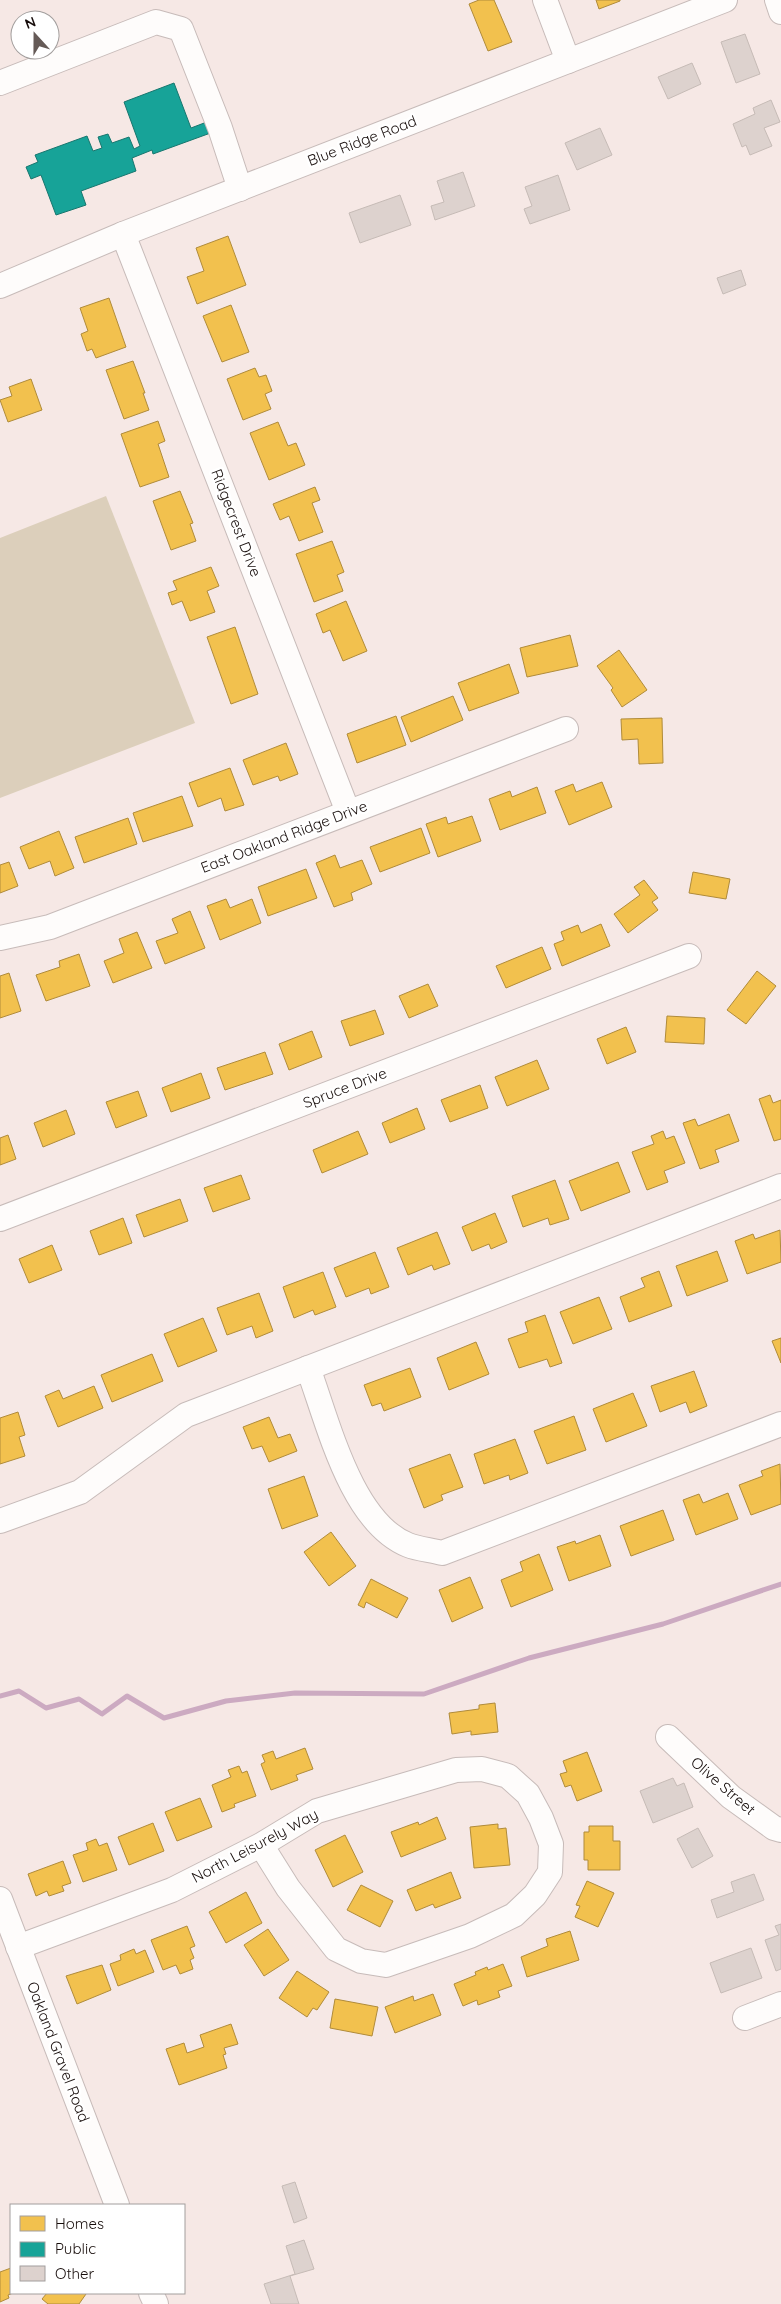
<svg xmlns="http://www.w3.org/2000/svg" width="781" height="2304" viewBox="0 0 781 2304" font-family="Quicksand,sans-serif">
  <style>
    .green { fill: #dccfbb }
    .homes { fill: #f2c14e; stroke: #b08b3a }
    .public { fill: #17a398; stroke: #17766e }
    .lines { fill: none; stroke-linecap: round; stroke-linejoin: round }
    .stream { stroke: #ccaac1; stroke-width: 5 }
    .building { fill: #ddd2ce; stroke: #c6bbb6 }
    .minor-casing { stroke: #c7bbb9; stroke-width: 26 }
    .minor { stroke: #fefcfb; stroke-width: 24 }
    .labels { text-anchor: middle; stroke-width: 5; stroke-linejoin: round; paint-order: stroke }
    .street-label { font-size: 15px; fill: #170d0b; stroke: #fff }
  </style>
  <rect width="100%" height="100%" fill="#f6e8e5"/>
  <!-- green -->
  <polygon class="green" points="106,496 195,723 0,798 0,538"/>
  <!-- homes -->
  <g class="homes">
    <polygon points="479,0 494,0 512,42 488,51 469,4"/>
    <polygon points="596,0 620,0 620,1 599,9"/>
    <polygon points="228,236 246,285 197,304 187,277 204,271 196,248"/>
    <polygon points="109,298 126,347 96,358 92,349 87,351 81,334 88,331 80,308"/>
    <polygon points="231,305 249,352 222,362 203,316"/>
    <polygon points="133,361 145,393 143,393 149,410 124,419 106,370"/>
    <polygon points="255,368 259,377 266,375 272,391 265,394 271,409 243,420 227,379"/>
    <polygon points="31,379 42,410 8,422 0,400 12,396 9,387"/>
    <polygon points="158,421 165,441 158,444 169,477 140,487 121,434"/>
    <polygon points="278,422 288,446 296,443 305,465 269,480 250,433"/>
    <polygon points="315,487 320,500 312,503 323,532 299,541 289,516 280,520 273,504"/>
    <polygon points="180,491 193,523 190,524 196,541 171,550 153,501"/>
    <polygon points="332,541 344,572 337,575 343,591 314,602 296,554"/>
    <polygon points="211,567 219,586 207,591 215,612 190,621 182,601 172,605 168,593 177,590 173,581"/>
    <polygon points="346,601 367,651 343,661 330,630 323,633 316,614"/>
    <polygon points="235,627 258,694 231,704 207,637"/>
    <polygon points="570,635 578,666 527,677 520,648"/>
    <polygon points="619,650 647,690 622,707 611,690 613,688 597,666"/>
    <polygon points="509,664 519,693 469,711 458,683"/>
    <polygon points="453,696 463,720 411,742 401,717"/>
    <polygon points="396,716 406,745 357,763 347,734"/>
    <polygon points="662,718 663,763 639,764 638,739 622,740 621,719"/>
    <polygon points="286,743 298,774 280,781 278,776 253,785 243,760"/>
    <polygon points="230,768 244,805 225,811 221,798 198,807 189,783"/>
    <polygon points="602,782 612,807 569,825 555,791 573,784 576,792"/>
    <polygon points="537,787 546,813 500,830 489,799 510,791 512,797"/>
    <polygon points="182,796 193,826 143,842 133,813"/>
    <polygon points="472,816 481,841 438,857 426,824 446,817 448,824"/>
    <polygon points="128,818 137,844 84,863 75,837"/>
    <polygon points="421,828 430,853 380,872 370,847"/>
    <polygon points="59,831 74,868 55,876 50,861 29,869 20,847"/>
    <polygon points="335,855 340,868 362,860 372,884 351,893 353,900 334,907 316,863"/>
    <polygon points="9,862 18,886 0,893 0,865"/>
    <polygon points="306,869 317,898 268,916 258,887"/>
    <polygon points="693,872 730,879 726,899 689,893"/>
    <polygon points="644,880 658,898 652,902 658,910 628,933 614,914 640,895 634,887"/>
    <polygon points="226,899 230,908 252,899 261,923 220,940 207,906"/>
    <polygon points="190,911 205,948 165,964 156,941 178,933 172,919"/>
    <polygon points="601,924 610,946 562,966 554,944 564,940 561,932 578,925 581,933"/>
    <polygon points="137,932 152,968 113,983 104,961 124,953 119,939"/>
    <polygon points="542,947 551,969 506,988 496,966"/>
    <polygon points="79,954 90,986 46,1001 36,975 60,967 59,961"/>
    <polygon points="757,971 776,986 746,1024 727,1010"/>
    <polygon points="9,973 21,1011 0,1018 0,976"/>
    <polygon points="428,984 438,1006 409,1018 399,996"/>
    <polygon points="375,1010 384,1034 350,1046 341,1021"/>
    <polygon points="667,1016 705,1018 704,1044 665,1042"/>
    <polygon points="626,1027 636,1052 607,1064 597,1039"/>
    <polygon points="312,1031 322,1057 289,1070 279,1044"/>
    <polygon points="265,1052 273,1074 225,1090 217,1068"/>
    <polygon points="537,1060 549,1089 507,1106 495,1077"/>
    <polygon points="201,1073 210,1098 171,1112 162,1088"/>
    <polygon points="480,1085 488,1108 450,1122 441,1100"/>
    <polygon points="138,1091 147,1116 116,1128 106,1102"/>
    <polygon points="770,1095 773,1103 781,1100 781,1139 774,1141 759,1099"/>
    <polygon points="417,1108 425,1129 390,1143 382,1123"/>
    <polygon points="66,1110 75,1134 43,1147 34,1123"/>
    <polygon points="729,1114 739,1141 715,1150 719,1162 700,1169 683,1123 695,1119 698,1126"/>
    <polygon points="358,1131 368,1154 322,1173 313,1150"/>
    <polygon points="663,1131 666,1139 674,1136 685,1163 664,1171 668,1182 647,1190 632,1152 654,1144 651,1136"/>
    <polygon points="8,1135 16,1159 0,1165 0,1138"/>
    <polygon points="618,1162 630,1192 581,1211 569,1181"/>
    <polygon points="241,1175 250,1199 213,1212 204,1188"/>
    <polygon points="555,1180 569,1219 550,1225 548,1218 523,1227 512,1196"/>
    <polygon points="180,1199 188,1221 144,1237 136,1215"/>
    <polygon points="495,1213 507,1242 491,1249 489,1244 472,1251 462,1227"/>
    <polygon points="123,1218 132,1243 99,1255 90,1231"/>
    <polygon points="780,1230 781,1262 747,1274 735,1241 753,1234 755,1239"/>
    <polygon points="437,1232 450,1264 434,1270 432,1265 408,1275 397,1248"/>
    <polygon points="52,1245 62,1270 29,1283 19,1259"/>
    <polygon points="717,1251 728,1281 687,1296 676,1266"/>
    <polygon points="375,1252 389,1287 371,1294 369,1288 346,1297 334,1268"/>
    <polygon points="659,1271 672,1306 629,1322 620,1297 645,1287 641,1278"/>
    <polygon points="323,1272 336,1307 315,1315 313,1310 294,1318 283,1287"/>
    <polygon points="259,1293 273,1331 256,1338 252,1326 227,1335 217,1308"/>
    <polygon points="599,1297 612,1329 573,1344 560,1312"/>
    <polygon points="545,1315 562,1363 550,1367 547,1359 519,1368 508,1339 528,1332 525,1322"/>
    <polygon points="203,1318 217,1351 178,1367 164,1334"/>
    <polygon points="781,1338 781,1363 772,1341"/>
    <polygon points="476,1342 489,1374 449,1390 437,1358"/>
    <polygon points="152,1354 163,1381 112,1402 101,1375"/>
    <polygon points="410,1368 421,1397 384,1411 381,1403 372,1406 364,1385"/>
    <polygon points="694,1371 707,1406 690,1413 686,1402 660,1412 651,1386"/>
    <polygon points="94,1386 103,1408 58,1427 45,1396 59,1390 63,1399"/>
    <polygon points="633,1393 647,1426 606,1442 593,1409"/>
    <polygon points="18,1412 25,1435 19,1437 25,1456 0,1464 0,1418"/>
    <polygon points="574,1416 586,1450 547,1464 534,1431"/>
    <polygon points="269,1417 278,1438 290,1434 297,1451 269,1462 262,1446 252,1449 243,1427"/>
    <polygon points="515,1439 528,1473 510,1480 509,1475 484,1484 474,1454"/>
    <polygon points="450,1454 463,1487 441,1495 443,1500 424,1508 409,1469"/>
    <polygon points="780,1464 781,1504 751,1515 739,1485 763,1476 761,1471"/>
    <polygon points="304,1476 318,1516 282,1529 268,1489"/>
    <polygon points="728,1493 738,1519 696,1535 683,1500 699,1494 703,1503"/>
    <polygon points="663,1510 674,1540 631,1556 620,1526"/>
    <polygon points="331,1532 356,1566 329,1586 304,1552"/>
    <polygon points="600,1535 611,1566 569,1581 557,1547 575,1541 576,1544"/>
    <polygon points="539,1554 553,1590 511,1607 501,1580 523,1571 520,1562"/>
    <polygon points="470,1577 483,1608 452,1622 439,1590"/>
    <polygon points="371,1579 408,1598 397,1618 366,1602 364,1608 358,1605"/>
    <polygon points="495,1703 498,1732 471,1735 471,1731 452,1734 449,1713 479,1709 479,1705"/>
    <polygon points="305,1748 313,1769 296,1775 298,1780 271,1790 261,1764 265,1762 262,1755 273,1751 276,1759"/>
    <polygon points="587,1752 602,1791 577,1801 571,1785 565,1787 560,1774 567,1772 563,1761"/>
    <polygon points="239,1766 242,1773 247,1771 256,1796 234,1804 235,1807 222,1812 212,1785 231,1777 228,1770"/>
    <polygon points="200,1798 212,1827 177,1841 165,1812"/>
    <polygon points="437,1817 446,1839 401,1857 391,1832 418,1822 419,1825"/>
    <polygon points="153,1823 164,1851 129,1865 118,1837"/>
    <polygon points="498,1824 498,1829 506,1828 510,1865 474,1868 470,1827"/>
    <polygon points="589,1826 613,1826 613,1841 620,1841 620,1870 588,1870 588,1860 584,1860 584,1832 589,1832"/>
    <polygon points="345,1835 363,1872 333,1887 315,1850"/>
    <polygon points="96,1839 99,1846 107,1843 117,1870 83,1882 73,1855 88,1850 86,1843"/>
    <polygon points="63,1861 71,1883 62,1886 64,1891 49,1896 47,1891 36,1896 28,1874"/>
    <polygon points="451,1872 461,1898 435,1908 433,1904 416,1911 407,1890"/>
    <polygon points="587,1881 614,1893 598,1927 575,1917 580,1906 576,1905"/>
    <polygon points="361,1885 393,1901 380,1927 347,1910"/>
    <polygon points="246,1892 262,1923 226,1943 209,1912"/>
    <polygon points="187,1926 195,1946 190,1948 194,1958 190,1960 193,1969 180,1974 176,1965 163,1970 151,1940"/>
    <polygon points="268,1929 289,1960 264,1976 244,1945"/>
    <polygon points="570,1931 579,1960 527,1977 521,1957 548,1946 546,1939"/>
    <polygon points="134,1949 136,1954 145,1950 154,1972 118,1986 110,1964 121,1960 120,1955"/>
    <polygon points="503,1964 512,1986 498,1991 500,1997 478,2005 477,2000 463,2006 454,1984 476,1975 475,1972 487,1967 488,1970"/>
    <polygon points="102,1965 111,1990 77,2004 66,1976"/>
    <polygon points="297,1971 329,1992 317,2010 313,2008 307,2017 279,1998"/>
    <polygon points="433,1994 441,2015 395,2033 385,2007 413,1996 414,2001"/>
    <polygon points="335,1999 378,2007 372,2036 330,2028"/>
    <polygon points="231,2024 238,2044 224,2048 226,2054 223,2055 227,2068 179,2085 166,2049 184,2043 187,2053 204,2047 200,2035"/>
    <polygon points="11,2268 13,2293 8,2295 9,2298 0,2302 0,2272"/>
    <polygon points="47,2293 85,2293 86,2294 79,2304 48,2304 42,2299"/>
  </g>
  <!-- public -->
  <polygon class="public" points="174,83 191,128 212,120 216,131 153,154 152,150 132,158 136,171 81,191 86,205 56,215 41,175 31,179 26,167 38,162 35,155 87,136 93,151 102,148 98,137 108,134 112,143 129,137 134,149 140,146 124,102"/>
  <g class="lines">
    <!-- stream -->
    <polyline class="stream" points="0,1696 19,1691 46,1708 79,1699 102,1714 127,1696 164,1718 226,1701 295,1693 424,1694 529,1658 663,1624 781,1584"/>
  </g>
  <!-- building -->
  <g class="building">
    <polygon points="745,34 760,74 736,83 721,42"/>
    <polygon points="692,63 701,84 668,99 658,77"/>
    <polygon points="771,100 780,122 764,128 772,146 750,155 746,145 742,147 733,124 755,114 753,108"/>
    <polygon points="600,128 612,155 577,170 565,143"/>
    <polygon points="463,172 475,206 435,220 431,206 444,202 437,181"/>
    <polygon points="558,175 570,210 530,224 524,209 532,206 525,187"/>
    <polygon points="400,195 411,225 360,243 349,213"/>
    <polygon points="741,270 746,285 723,294 717,278"/>
    <polygon points="673,1778 677,1786 684,1783 693,1807 653,1823 640,1791"/>
    <polygon points="698,1828 713,1856 692,1868 677,1839"/>
    <polygon points="754,1874 764,1900 717,1918 711,1900 734,1892 731,1882"/>
    <polygon points="781,1924 781,1969 776,1971 765,1940 779,1935 775,1926"/>
    <polygon points="751,1948 762,1978 721,1993 710,1963"/>
    <polygon points="295,2182 307,2218 294,2223 282,2186"/>
    <polygon points="304,2240 314,2269 290,2276 299,2304 271,2304 264,2284 295,2274 286,2246"/>
  </g>
  <g class="lines">
    <!-- minor casing -->
    <g class="minor-casing">
      <g id="minor">
        <polyline points="545,0 568,61"/>
        <polyline points="777,0 781,12"/>
        <polyline points="0,83 156,22 181,29 220,128 240,189"/>
        <polyline points="123,234 348,812"/>
        <polyline points="0,286 123,234 725,0"/>
        <polyline points="0,938 50,927 566,729"/>
        <polyline points="0,1219 689,956"/>
        <path d="M308,1368C328,1422 351,1522 408,1545C418,1549 431,1550 442,1553L781,1424"/>
        <polyline points="0,1521 80,1492 186,1415 781,1186"/>
        <polyline points="668,1737 731,1797 774,1828 781,1830"/>
        <polyline points="0,1899 117,2205"/>
        <polyline points="18,1947 172,1890 261,1845 317,1811 456,1770 482,1769 508,1776 528,1794 541,1818 551,1844 550,1872 535,1895 514,1915 470,1936 386,1965 361,1961 336,1949 288,1888 261,1845"/>
        <polyline points="745,2018 781,2004"/>
        <polyline points="151,2293 156,2304"/>
      </g>
    </g>
    <!-- minor -->
    <use href="#minor" class="minor"/>
  </g>
  <g class="labels">
    <!-- street labels -->
    <g class="street-label">
      <text transform="translate(362 141) rotate(-21)" y="5">Blue Ridge Road</text>
      <text transform="translate(236 523) rotate(69)" y="5">Ridgecrest Drive</text>
      <text transform="translate(284 837) rotate(-21)" y="5">East Oakland Ridge Drive</text>
      <text transform="translate(345 1088) rotate(-21)" y="5">Spruce Drive</text>
      <text transform="translate(723 1786) rotate(41)" y="5">Olive Street</text>
      <text transform="translate(255 1846) rotate(-28)" y="5">North Leisurely Way</text>
      <text transform="translate(58 2052) rotate(69)" y="5">Oakland Gravel Road</text>
    </g>
  </g>
  <!-- legend -->
  <rect x="10" y="2204" width="175" height="90" fill="#ffffff" stroke="#a29e9d"/>
  <rect x="20" y="2216" width="25" height="15" fill="#f2c14e" stroke="#a29e9d"/>
  <text x="55" y="2229" font-size="15" fill="#170d0b">Homes</text>
  <rect x="20" y="2242" width="25" height="15" fill="#17a398" stroke="#a29e9d"/>
  <text x="55" y="2254" font-size="15" fill="#170d0b">Public</text>
  <rect x="20" y="2266" width="25" height="15" fill="#ddd2ce" stroke="#a29e9d"/>
  <text x="55" y="2279" font-size="15" fill="#170d0b">Other</text>
  <!-- north arrow -->
  <g transform="translate(35 35) rotate(339)"><circle r="24" fill="#ffffff" stroke="#a29e9d"/>
  <path d="M0-4L9 19L0 12L-9 19Z" fill="#655a57"/>
  <text y="-8" font-size="14" font-weight="bold" text-anchor="middle" fill="#170d0b">N</text>
  </g>
</svg>
